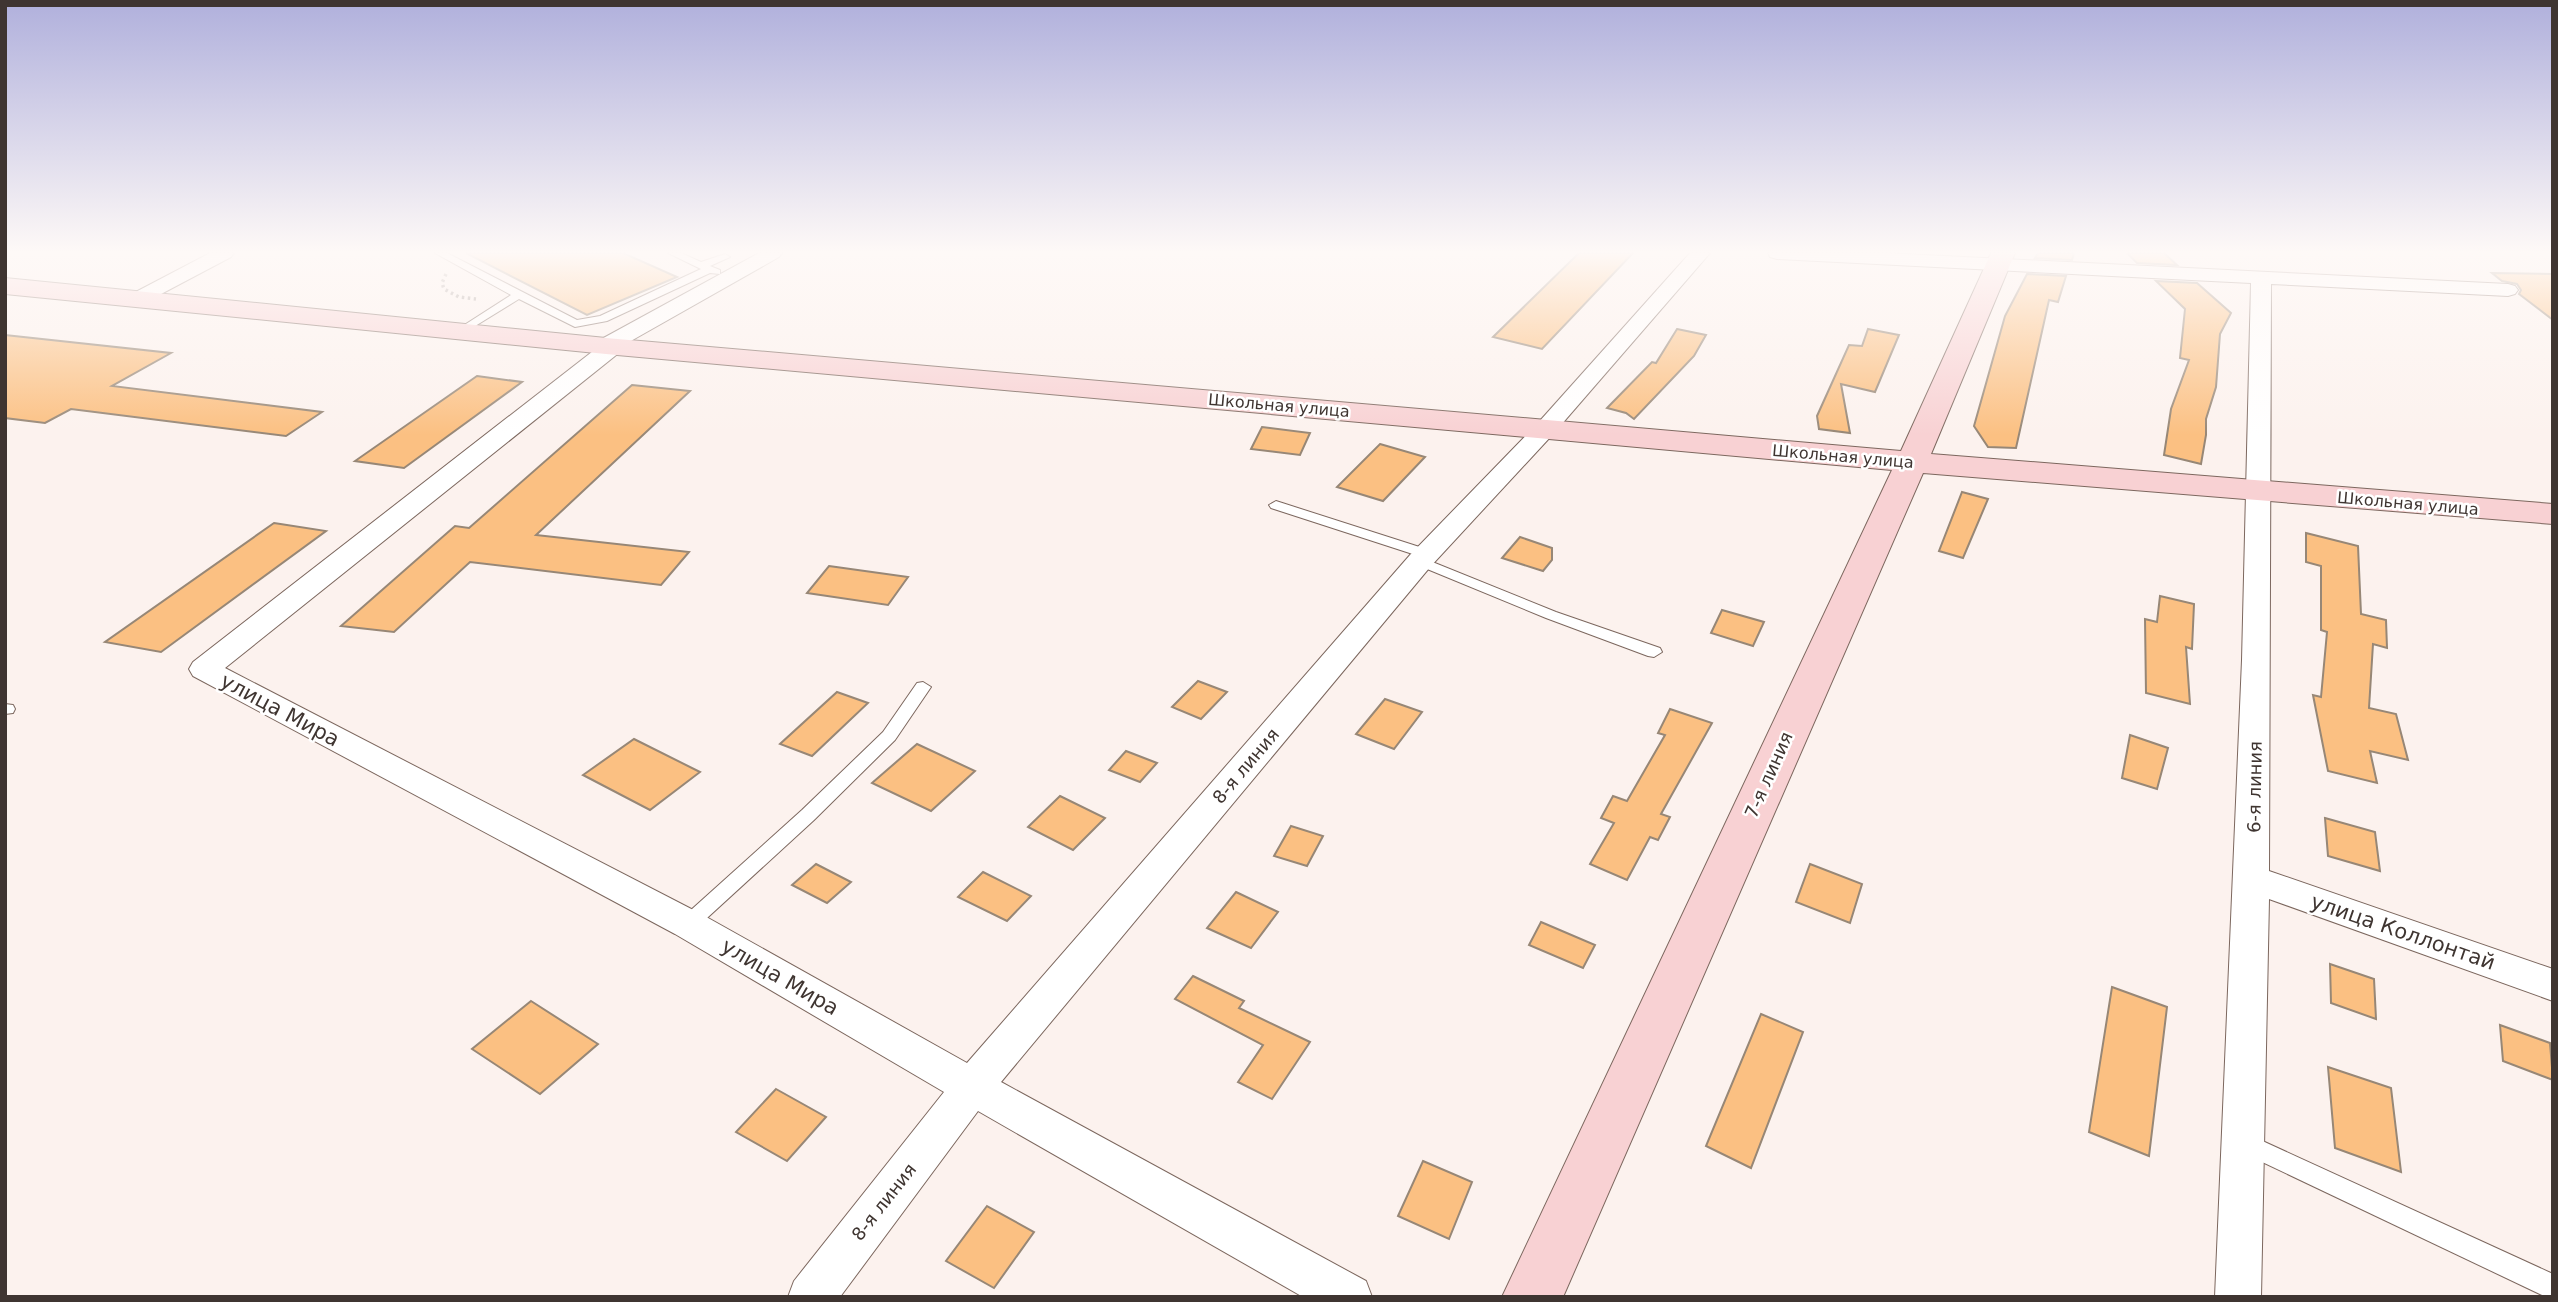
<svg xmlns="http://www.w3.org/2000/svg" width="2558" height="1302" viewBox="0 0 2558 1302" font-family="'DejaVu Sans',sans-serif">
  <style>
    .building { fill: #fbc082; stroke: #978776; stroke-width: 2 }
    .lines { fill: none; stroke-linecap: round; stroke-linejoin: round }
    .lane-casing { stroke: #7c675e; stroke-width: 2 }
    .street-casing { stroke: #7c675e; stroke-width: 2 }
    .secondary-casing { stroke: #7c675e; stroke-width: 2 }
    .path { stroke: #a29894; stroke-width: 3.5; stroke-dasharray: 2.5 3.5; stroke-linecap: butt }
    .lane { fill: #fff; fill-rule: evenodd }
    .street { fill: #fff; fill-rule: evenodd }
    .secondary { fill: #f8d1d3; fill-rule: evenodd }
    .labels { text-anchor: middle; stroke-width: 5; stroke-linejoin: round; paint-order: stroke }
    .far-street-label { font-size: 16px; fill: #3f3531; stroke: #fff }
    .street-label { font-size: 18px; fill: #3f3531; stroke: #fff }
    .near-street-label { font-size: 21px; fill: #3f3531; stroke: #fff }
  </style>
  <rect width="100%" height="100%" fill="#fcf2ee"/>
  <!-- building -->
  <g class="building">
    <polygon points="466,253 623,253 677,277 587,315"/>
    <polygon points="1579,253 1633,253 1542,349 1493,337"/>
    <polygon points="2038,253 2074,253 2072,260 2035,258"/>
    <polygon points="2127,253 2164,253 2177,265 2137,263"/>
    <polygon points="2492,273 2553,274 2553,320 2519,294 2521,290 2517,284 2502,281"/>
    <polygon points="2027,274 2066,276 2058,302 2049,300 2016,448 1988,447 1974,426 2005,316"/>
    <polygon points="2156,281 2197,283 2231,313 2220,334 2216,387 2206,419 2206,435 2201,464 2164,455 2171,409 2189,360 2180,358 2185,309"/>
    <polygon points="1677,329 1706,335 1694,356 1634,419 1626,413 1607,408 1652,362 1656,363"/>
    <polygon points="1868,329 1899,335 1875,392 1841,384 1850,433 1819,429 1817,416 1849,345 1862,346"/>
    <polygon points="5,335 171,353 112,386 322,412 286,436 71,409 45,423 5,418"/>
    <polygon points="477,376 522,382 404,468 355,461"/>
    <polygon points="632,385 690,391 536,535 689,552 661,585 470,562 394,632 341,626 455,526 469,528"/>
    <polygon points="1262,427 1310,433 1300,455 1251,449"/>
    <polygon points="1380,444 1425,457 1383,501 1337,487"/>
    <polygon points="1962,492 1988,499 1963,558 1939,551"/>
    <polygon points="274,523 326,531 161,652 105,642"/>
    <polygon points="2306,533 2358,546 2361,614 2386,620 2387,648 2373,644 2369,708 2396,714 2408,760 2370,751 2377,783 2328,771 2313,695 2321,697 2327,632 2321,630 2321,566 2306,562"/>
    <polygon points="1520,537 1552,548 1552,560 1543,571 1502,558"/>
    <polygon points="829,566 908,577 888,605 807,593"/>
    <polygon points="2160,596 2194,604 2192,649 2186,647 2190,704 2146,693 2145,619 2157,622"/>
    <polygon points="1722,610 1764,622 1753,646 1711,633"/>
    <polygon points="1198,681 1227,692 1201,719 1172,707"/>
    <polygon points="837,692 868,703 812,756 780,744"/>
    <polygon points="1385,699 1422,712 1394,749 1356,734"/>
    <polygon points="1670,709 1712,723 1661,814 1670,817 1658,840 1650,837 1627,880 1590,864 1614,823 1601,818 1613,796 1627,801 1665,735 1658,733"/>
    <polygon points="2130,735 2168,748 2157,789 2122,778"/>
    <polygon points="634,739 700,772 650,810 583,775"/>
    <polygon points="917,744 975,771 931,811 872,783"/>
    <polygon points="1126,751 1157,763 1140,782 1109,770"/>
    <polygon points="1060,796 1105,818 1073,850 1028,827"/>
    <polygon points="2325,818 2375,832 2380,871 2328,856"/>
    <polygon points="1291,826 1323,836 1307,866 1274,856"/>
    <polygon points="816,864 851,882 827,903 792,885"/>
    <polygon points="1810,864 1862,884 1850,923 1796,902"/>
    <polygon points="983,872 1031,896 1007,921 958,897"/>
    <polygon points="1236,892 1278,912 1251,948 1207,928"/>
    <polygon points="1541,922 1595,945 1583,968 1529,945"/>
    <polygon points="2330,964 2374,979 2376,1019 2331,1003"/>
    <polygon points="1193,976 1244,1001 1239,1008 1310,1042 1272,1099 1238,1082 1263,1045 1175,999"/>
    <polygon points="2112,987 2167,1007 2149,1156 2089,1132"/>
    <polygon points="531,1001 598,1044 540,1094 472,1049"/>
    <polygon points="1761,1014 1803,1032 1751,1168 1706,1146"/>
    <polygon points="2500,1025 2550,1043 2553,1080 2503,1061"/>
    <polygon points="2328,1067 2391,1088 2401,1172 2335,1148"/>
    <polygon points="776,1089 826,1117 787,1161 736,1132"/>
    <polygon points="1423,1161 1472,1182 1449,1239 1398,1216"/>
    <polygon points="987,1206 1034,1232 994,1288 946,1261"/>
  </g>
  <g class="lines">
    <!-- lane casing -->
    <g class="lane-casing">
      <g id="lane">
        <polygon points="435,253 447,253 577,320 600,316 701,269 668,253 681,253 701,262 725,254 730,257 710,266 720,270 720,274 710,273 607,321 575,327 519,299 459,336 455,335 455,331 511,295"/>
        <polygon points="1276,501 1432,551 1434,554 1427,558 1422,557 1271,508 1269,505"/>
        <polygon points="1420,557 1556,612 1660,648 1662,652 1654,657 1648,656 1546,618 1415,564 1413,561"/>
        <polygon points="923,682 931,687 895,740 814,820 695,929 688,932 681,929 678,924 681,919 802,810 883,732 917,683"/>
        <polygon points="5,704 13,705 15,709 13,713 5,714"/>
        <polygon points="2245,1133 2553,1274 2553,1297 2544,1296 2237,1150 2234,1143 2237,1136"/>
      </g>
    </g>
    <!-- street casing -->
    <g class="street-casing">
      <g id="street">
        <polygon points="210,253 234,253 231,257 144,303 130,303 127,299 130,295"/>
        <polygon points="759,253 782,253 779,257 622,346 620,352 225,668 701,914 967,1063 1410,555 1538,423 1690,253 1710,253 1554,433 1430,567 1001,1082 1366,1281 1372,1297 1303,1297 978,1111 840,1297 788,1297 794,1281 944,1092 675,934 193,676 189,669 193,662 597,348 598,341"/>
        <polygon points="1768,253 1884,253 2508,284 2515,286 2518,290 2515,294 2508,296 2271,284 2269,871 2553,969 2553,1001 2269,899 2261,1297 2215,1297 2242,660 2251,283 1777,259 1770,257"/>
      </g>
    </g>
    <!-- secondary casing -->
    <g class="secondary-casing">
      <polygon id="secondary" points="1991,253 2015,253 1931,454 2553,504 2553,524 1923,473 1563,1297 1502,1297 1892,470 606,354 5,294 5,278 606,338 1901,451"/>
    </g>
    <!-- path -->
    <polyline class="path" points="446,274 442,283 444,289 459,297 476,299"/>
    <!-- lane -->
    <use href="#lane" class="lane"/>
    <!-- street -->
    <use href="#street" class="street"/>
    <!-- secondary -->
    <use href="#secondary" class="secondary"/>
  </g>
  <!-- sky -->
  <linearGradient id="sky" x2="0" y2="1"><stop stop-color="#b0b0dc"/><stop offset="0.58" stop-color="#fef9f7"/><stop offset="1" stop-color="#fef9f7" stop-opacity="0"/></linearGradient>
  <rect width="2558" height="435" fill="url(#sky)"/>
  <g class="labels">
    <!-- far-street labels -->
    <g class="far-street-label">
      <text transform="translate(1279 405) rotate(5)" y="6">Школьная улица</text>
      <text transform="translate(1843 456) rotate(5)" y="6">Школьная улица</text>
      <text transform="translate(2408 503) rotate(5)" y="6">Школьная улица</text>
    </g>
    <!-- street labels -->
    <g class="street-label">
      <text transform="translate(1246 766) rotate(-50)" y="6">8-я линия</text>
      <text transform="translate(1769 775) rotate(-66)" y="6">7-я линия</text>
      <text transform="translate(2255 787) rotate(-89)" y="6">6-я линия</text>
      <text transform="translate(884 1202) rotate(-52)" y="6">8-я линия</text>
    </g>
    <!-- near-street labels -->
    <g class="near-street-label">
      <text transform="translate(280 710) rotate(28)" y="7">улица Мира</text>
      <text transform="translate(2403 932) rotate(19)" y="7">улица Коллонтай</text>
      <text transform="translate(780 977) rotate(30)" y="7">улица Мира</text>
    </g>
  </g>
  <!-- border -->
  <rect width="2558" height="1302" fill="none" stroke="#3f3531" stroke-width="14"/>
</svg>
